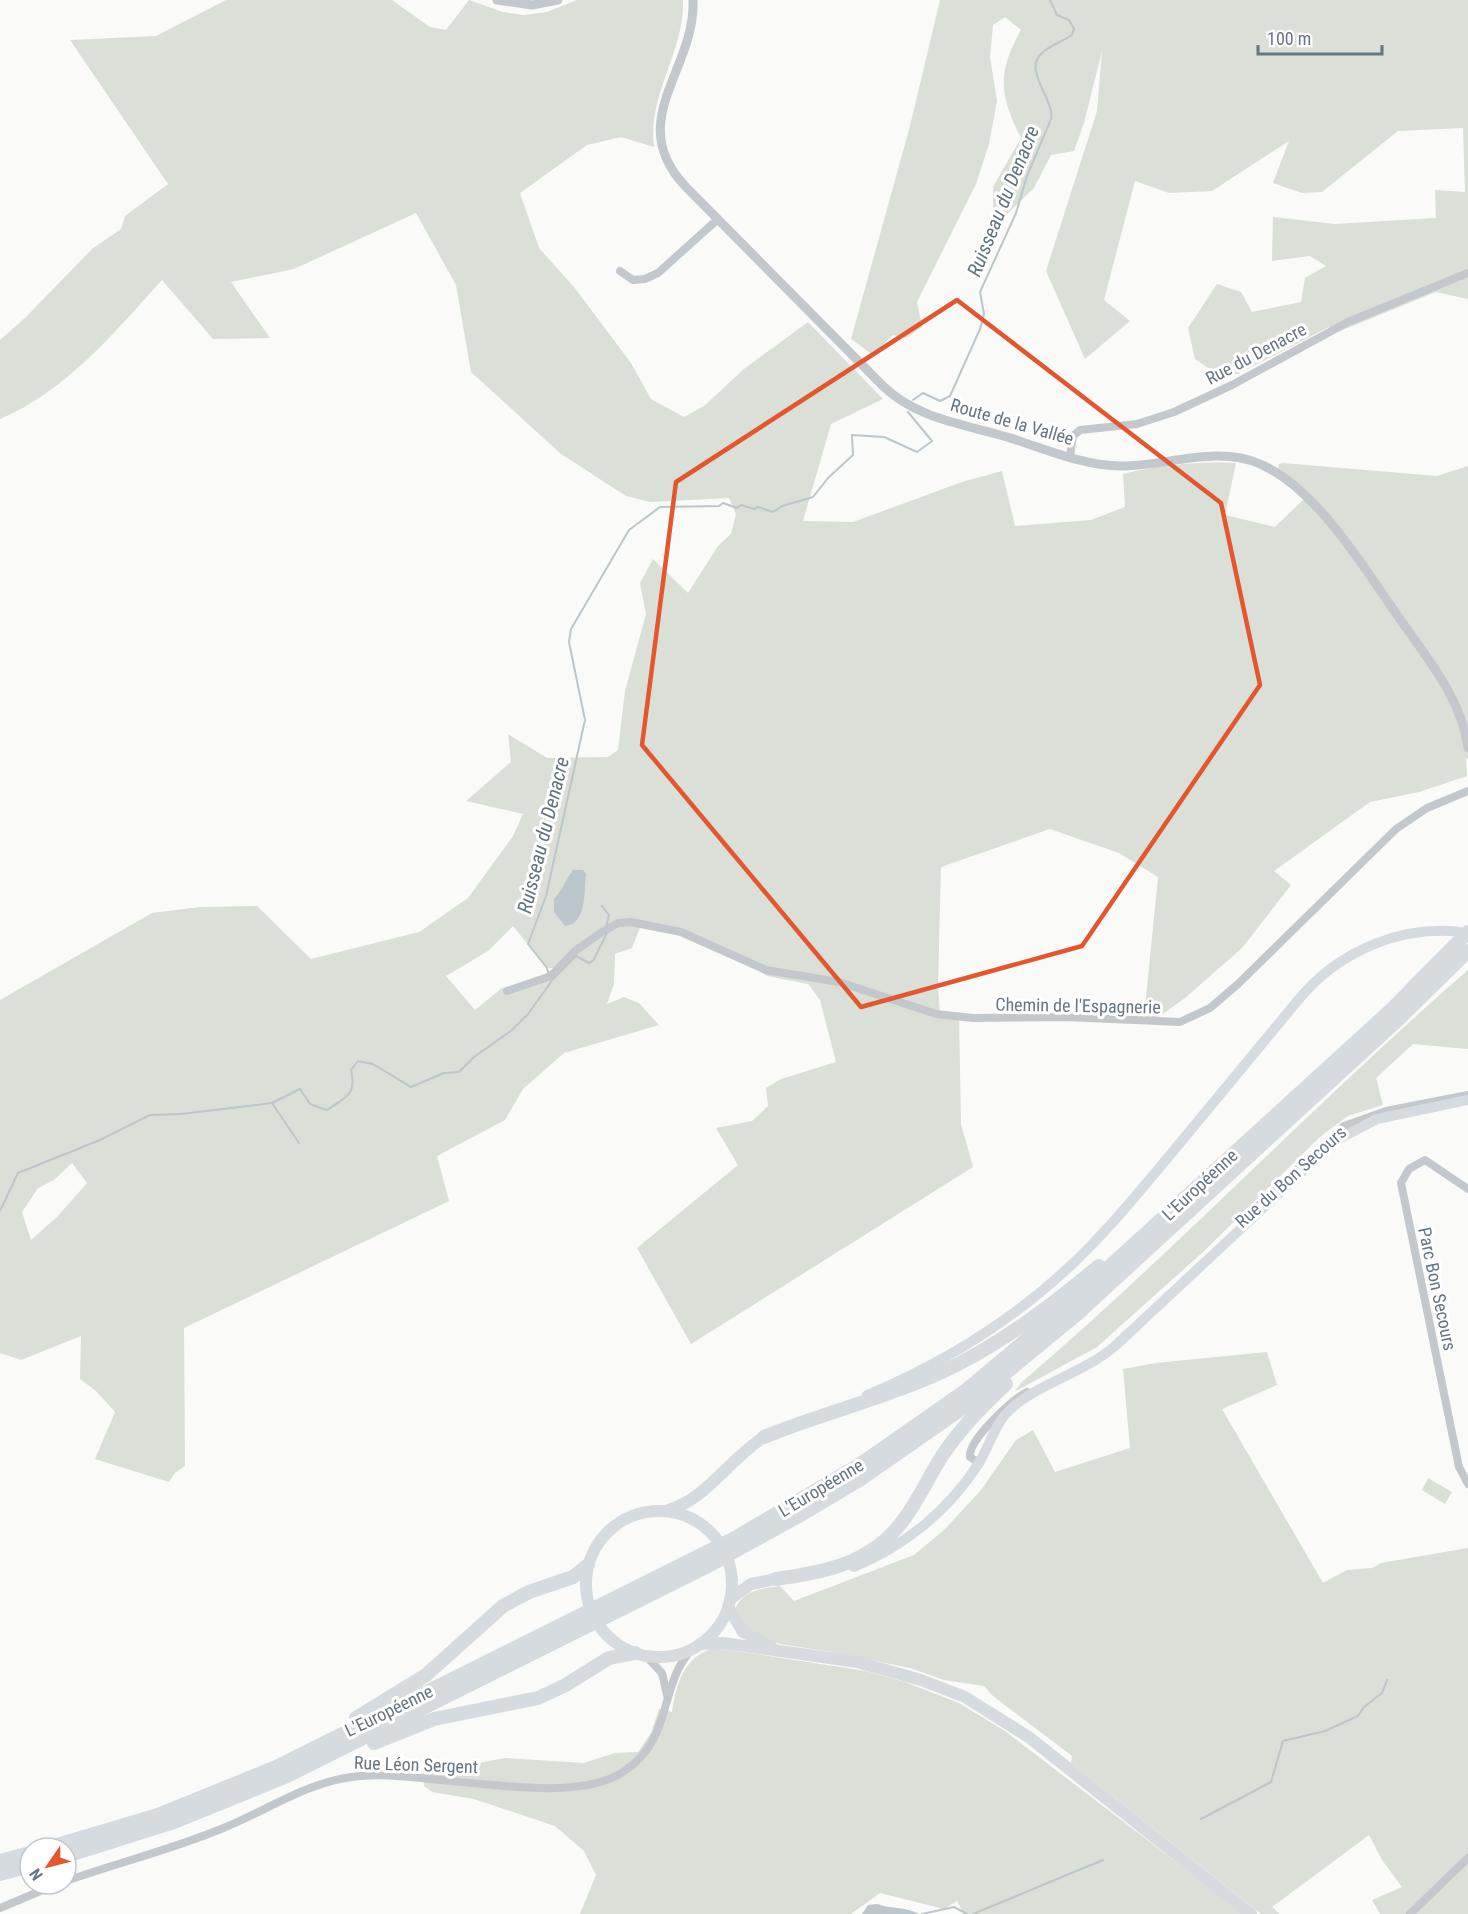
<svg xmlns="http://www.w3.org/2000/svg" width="1468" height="1914" viewBox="0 0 1468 1914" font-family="'Roboto Condensed',sans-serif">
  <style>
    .green { fill: #dadfd7; fill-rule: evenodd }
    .water { fill: #bbc7cb }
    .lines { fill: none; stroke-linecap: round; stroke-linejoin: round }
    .stream { stroke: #bbc7cb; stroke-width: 2 }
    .minor { stroke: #c3c8cc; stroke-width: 8 }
    .tertiary { stroke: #c3c8cc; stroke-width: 9 }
    .secondary { stroke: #d6dbdf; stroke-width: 10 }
    .primary { stroke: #d6dbdf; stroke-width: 12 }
    .motorway { stroke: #d6dbdf; stroke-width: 14 }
    .marked { fill: none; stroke: #e4572e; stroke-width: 4.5; stroke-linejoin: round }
    .labels { text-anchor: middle; stroke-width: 6; stroke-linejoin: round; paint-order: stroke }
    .street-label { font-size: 18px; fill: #657683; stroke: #fff }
    .water-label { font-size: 20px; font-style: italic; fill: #60757c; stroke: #fff }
  </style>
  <rect width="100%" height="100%" fill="#fafaf8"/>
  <!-- green -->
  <g class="green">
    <path d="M226,0H392L430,27L446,30L469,0L503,12L524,15L547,12L577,0H683C685,51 647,95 654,147L621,137L587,145L520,193L539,248L574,287L631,363L651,399L684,417L704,406L744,369L808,322L883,399L831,424L803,521L853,522L962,482L1002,471L1015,526L1091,520L1125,507L1123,474C1159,465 1199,461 1236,463L1225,515L1275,527L1309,494L1278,470L1279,464L1282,463L1437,476L1468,466V758L1466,759L1467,776L1419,792L1370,802L1274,871L1291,885L1242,948L1185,998L1156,1019L1144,1017L1158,877L1119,853L1050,829L941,867L938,986L940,1015L959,1018L961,1124L973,1167L691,1344L637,1248L738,1165L716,1128L752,1121L768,1106L766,1088L781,1079L836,1062L820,1000L808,984L767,976L734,954L700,941L641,925L632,948L615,954L614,984L607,1004L624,997L639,1003L659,1025L564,1053L523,1089L505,1120L437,1156L449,1201L184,1328L185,1466L175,1473L169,1482L95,1459L115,1412L96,1391L80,1379L81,1336L21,1360L0,1353V1000L152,913L200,907L257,906L311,959L419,932L468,898L513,836L523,814L466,801L511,762L508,734L547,758L608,757L618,750L625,691L646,614L640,583L653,559L688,593L718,546L731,534L736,514L729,498L650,502L626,496L561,454L471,372L456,285L416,213L294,269L231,282L270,338L213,339L162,280C115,332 65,392 0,419V340L26,317L92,249L121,229L125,216L168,184L70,40L156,36ZM513,926L547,968H554L536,981L502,988L475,1010L446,976L488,951ZM72,1163L87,1183L57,1217L31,1240L22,1212L38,1188L54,1180Z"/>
    <path d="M940,0H1468V299L1436,292L1340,331L1330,332L1329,327L1238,374L1214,372L1195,359L1188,328L1217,284L1241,292L1252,312L1301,302L1305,278L1326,266L1310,256L1272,261L1273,217L1335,224L1436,218L1435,190L1465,192L1463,128L1398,131L1322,192L1302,193L1273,183L1289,141L1212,191L1169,193L1135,181L1104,300L1130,321L1085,359L1046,271L1097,111L1102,51L1084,123L1074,151L1051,155L1034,188L1006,215L993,211V187L1021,138C999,94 997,73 1021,30L1005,17L993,25L990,57L997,101L989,144L976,184L917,302L922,327L906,338L893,335L873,355L851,339L910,126Z"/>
    <path d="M1468,970V1049L1413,1044L1376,1078L1383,1105L1348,1116L1321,1136L1203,1252L1097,1347L1014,1392L1022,1382C1176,1250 1315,1103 1468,970Z"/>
    <path d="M1267,1352L1277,1385L1222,1409L1323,1583L1347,1570L1372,1568L1381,1563L1468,1548V1914H1380L1372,1900L1402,1887L1382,1860L1369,1835L1272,1907L1280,1914H1261L1071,1763L1072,1756L993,1696L984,1686L944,1680L910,1668L831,1652L780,1644L759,1637L744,1626L734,1611C743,1590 759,1589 780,1586L794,1601L914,1555L945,1529L981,1490L1016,1440L1033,1430L1055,1472L1130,1448L1123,1369L1156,1363Z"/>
    <polygon points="1428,1478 1452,1492 1445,1504 1422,1490"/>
    <path d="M716,1648L866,1671L905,1682L959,1703L1005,1731L1244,1914H964L957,1901L944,1909L880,1893L851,1914H580L596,1875L584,1851L555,1826L474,1799L432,1792L424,1786L422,1765H468L505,1758L584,1763L615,1753L638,1752L651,1733L659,1709L672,1712C676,1684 685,1654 716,1648Z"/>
  </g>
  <!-- water -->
  <g class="water">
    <path d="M573,870H583L586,874C584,891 587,924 565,926L554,912V899C563,890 565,880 573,870Z"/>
    <path d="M877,1904C890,1909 908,1907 919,1914H862L868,1905Z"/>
  </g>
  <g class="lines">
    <!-- stream -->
    <g class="stream">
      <path d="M913,400L923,393L940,401L950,396L980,329L984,314L980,292L1016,213L1027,176L1051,119C1055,98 1021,70 1043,52C1051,45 1063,41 1072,35L1074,29L1069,20L1057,15L1050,0"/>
      <polyline points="602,906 609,915 606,927"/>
      <polyline points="551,981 576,956 589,963 593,961 607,933"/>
      <polyline points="272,1103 299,1143"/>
      <path d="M0,1211L18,1173L100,1140L150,1115L181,1114L272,1103L300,1089L310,1104L327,1110C346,1097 357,1095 351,1070L358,1061L373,1064L411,1087L444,1073L459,1072L474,1057L512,1030L528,1014L551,982L547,968L528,944L546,896L585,720L569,642L571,629L629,530L660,507L719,506L723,503L737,508L741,505L754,509L758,507L773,512L782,506L813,497L828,478L853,455L852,435L884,437L917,452L932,441L908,412"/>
      <polyline points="1201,1819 1271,1782 1283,1741 1325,1731 1358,1716 1364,1707 1382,1693 1387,1680"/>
      <polyline points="922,1914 954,1907 967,1914"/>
      <polyline points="973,1914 1103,1860"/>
    </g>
    <!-- minor -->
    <g class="minor">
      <polyline points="620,271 633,280 645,279 658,273 718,219"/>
      <polyline points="1070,456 1073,436 1080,430 1137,424 1174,412 1232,385 1348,322 1468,273"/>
      <polyline points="507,991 551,976 575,951 602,932 618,923 631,922 681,932 766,970 839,982 936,1014 973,1018 1065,1017 1180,1022 1210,1008 1238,984 1396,829 1427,808 1468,791"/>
      <polyline points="1468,1189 1425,1160 1409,1169 1401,1183 1459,1467 1468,1484"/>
      <polyline points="1255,1209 1344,1126 1386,1111 1468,1095"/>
      <path d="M979,1463L970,1457C968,1440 1012,1400 1027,1392"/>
      <polyline points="645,1655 662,1673 667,1695"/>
      <path d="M66,1881C117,1863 170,1850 221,1829C267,1811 309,1780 360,1776C430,1770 568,1809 623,1772C675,1738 657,1687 692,1649"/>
      <polyline points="0,1908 57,1884"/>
      <polyline points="1410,1914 1468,1858"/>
    </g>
    <!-- tertiary -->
    <g class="tertiary">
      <polyline points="497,0 532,5 558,0"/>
      <path d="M693,0C696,70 623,121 686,187L883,386C917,419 964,424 1007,437C1043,448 1083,466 1121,466C1166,466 1218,445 1260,464C1314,487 1359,560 1391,606C1420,650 1461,694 1468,748"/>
    </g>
    <!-- secondary -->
    <g class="secondary">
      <path d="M867,1395C939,1365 1008,1323 1066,1270C1106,1233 1140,1191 1175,1149C1216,1099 1258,1049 1299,999C1340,950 1404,923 1468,933"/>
      <path d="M854,1567C905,1546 949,1510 979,1463C990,1445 995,1422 1012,1408C1038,1384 1083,1373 1114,1347L1335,1141L1377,1119L1468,1100"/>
    </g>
    <!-- primary -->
    <g class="primary">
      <path d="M668,1510C706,1500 730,1458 764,1437"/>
      <circle cx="659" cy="1584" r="73"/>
      <polyline points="730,1599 751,1584 776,1579"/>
      <polyline points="728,1607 743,1632 771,1646"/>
      <polyline points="700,1644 723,1643 857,1662 921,1680 965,1697 1030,1738 1251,1914"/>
    </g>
    <!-- motorway -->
    <g class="motorway">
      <path d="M764,1437C822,1413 883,1399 940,1373C999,1346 1049,1307 1099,1266"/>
      <path d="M776,1579C809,1574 844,1569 872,1550C907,1528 921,1489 942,1456C960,1429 982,1406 1006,1384"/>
      <polyline points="356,1718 426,1675 503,1606 529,1592 573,1577 588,1565"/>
      <polyline points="374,1743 434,1719 538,1698 564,1686 609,1658 635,1653"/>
      <polyline points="47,1848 158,1815 276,1767 733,1539 859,1465 965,1391 1064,1308 1392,1009 1468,932"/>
      <polyline points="66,1856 174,1822 287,1776 706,1567 804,1513 861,1479 967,1405 1076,1315 1401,1017 1468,951"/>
      <polyline points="0,1861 30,1853"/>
      <polyline points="0,1874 30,1866"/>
    </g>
  </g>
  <!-- marked area -->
  <path class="marked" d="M957,300L1221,503L1260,685L1082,946L861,1007L642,745L676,482Z"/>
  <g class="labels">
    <!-- street labels -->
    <g class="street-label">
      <text transform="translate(1256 354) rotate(-28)" y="6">Rue du Denacre</text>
      <text transform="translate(1012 422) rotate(16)" y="6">Route de la Vallée</text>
      <text transform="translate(1078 1006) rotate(1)" y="6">Chemin de l'Espagnerie</text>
      <text transform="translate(1291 1177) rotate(-42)" y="6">Rue du Bon Secours</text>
      <text transform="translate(1200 1185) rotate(-43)" y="6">L'Européenne</text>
      <text transform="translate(1437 1289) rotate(78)" y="6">Parc Bon Secours</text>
      <text transform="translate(821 1488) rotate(-31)" y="6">L'Européenne</text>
      <text transform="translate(389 1711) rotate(-26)" y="6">L'Européenne</text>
      <text transform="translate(416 1765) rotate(2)" y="6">Rue Léon Sergent</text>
    </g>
    <!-- water labels -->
    <g class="water-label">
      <text transform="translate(1003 201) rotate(-68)" y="7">Ruisseau du Denacre</text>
      <text transform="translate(543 835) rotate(-76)" y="7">Ruisseau du Denacre</text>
    </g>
  </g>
  <!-- north arrow -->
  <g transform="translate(48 1866) rotate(235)"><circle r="28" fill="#ffffff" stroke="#c1c8cd" stroke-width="1.5"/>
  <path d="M0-4.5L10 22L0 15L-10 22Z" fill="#e4572e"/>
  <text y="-9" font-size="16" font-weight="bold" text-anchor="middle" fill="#657683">N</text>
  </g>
  <!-- scale -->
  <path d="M1258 45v9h124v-9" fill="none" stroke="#657683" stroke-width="3"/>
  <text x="1267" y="45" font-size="18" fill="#657683" stroke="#ffffff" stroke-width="4.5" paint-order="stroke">100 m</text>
</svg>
